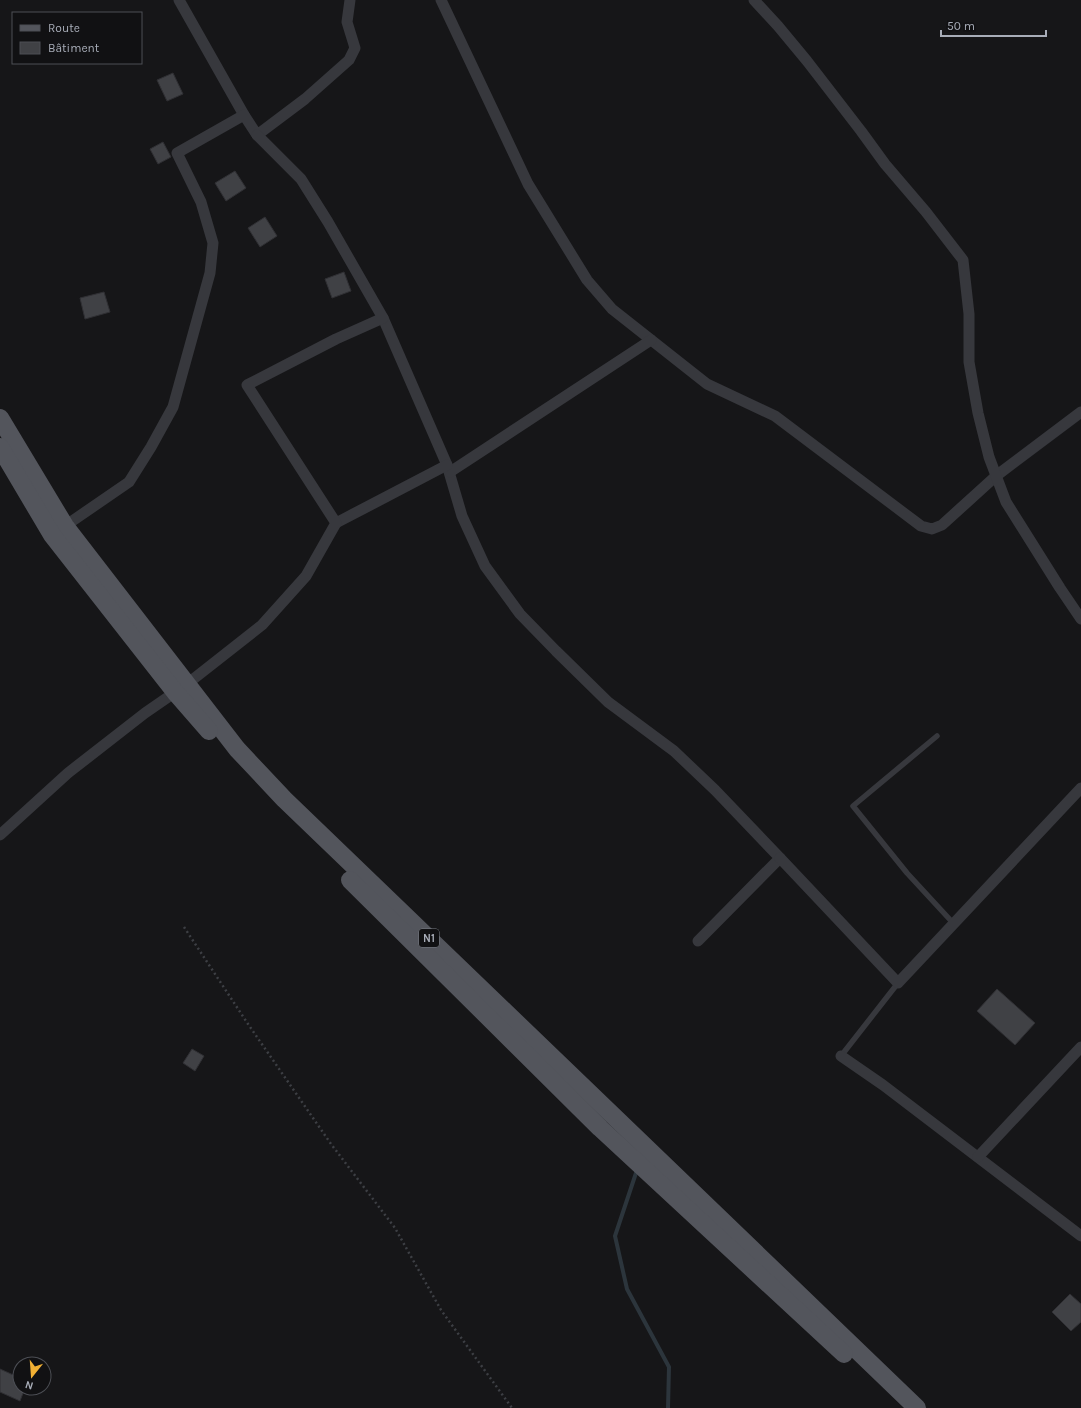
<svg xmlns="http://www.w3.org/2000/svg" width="1081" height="1408" viewBox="0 0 1081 1408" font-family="Karla,sans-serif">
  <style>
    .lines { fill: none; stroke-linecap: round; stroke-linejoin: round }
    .stream { stroke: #2c353c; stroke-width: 4 }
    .building { fill: #404145; stroke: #303034 }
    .path { stroke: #3d3f44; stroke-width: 2.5; stroke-dasharray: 2 3; stroke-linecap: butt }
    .service { stroke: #37383d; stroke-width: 5.5 }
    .minor { stroke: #37383d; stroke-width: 11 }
    .primary { stroke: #53555c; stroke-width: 18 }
    .labels { text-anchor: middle; stroke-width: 3; stroke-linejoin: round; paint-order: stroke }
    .shield { fill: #111113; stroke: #7b7e86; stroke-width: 1 }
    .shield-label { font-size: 11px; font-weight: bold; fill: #a8adb8 }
  </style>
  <rect width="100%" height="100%" fill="#161618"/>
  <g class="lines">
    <!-- stream -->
    <polyline class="stream" points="637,1170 615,1236 627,1289 669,1367 668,1408"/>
  </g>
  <!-- building -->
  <g class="building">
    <polygon points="173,73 183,94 167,101 157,80"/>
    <polygon points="163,142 171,157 158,164 150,149"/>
    <polygon points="235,171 246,188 226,201 215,183"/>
    <polygon points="265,217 277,236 260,247 248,228"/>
    <polygon points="344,272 351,291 332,298 325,279"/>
    <polygon points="104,292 110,312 85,319 80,298"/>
    <polygon points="997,989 1035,1023 1015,1045 977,1011"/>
    <polygon points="192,1049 204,1056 195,1071 183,1063"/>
    <polygon points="1070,1294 1081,1304 1081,1322 1071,1331 1052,1312"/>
    <polygon points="0,1369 20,1378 20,1388 25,1388 20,1401 0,1392"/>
  </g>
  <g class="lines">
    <!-- path -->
    <polyline class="path" points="184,927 248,1024 331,1144 395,1228 441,1310 512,1408"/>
    <!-- service -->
    <g class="service">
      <polyline points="937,736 853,806 907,873 954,924"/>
      <polyline points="841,1056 898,983"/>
    </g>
    <!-- minor -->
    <g class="minor">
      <polyline points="179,0 244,115"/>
      <polyline points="441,0 528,184 587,280 612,309 707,384 775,416 921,526 932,529 942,525 996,476 1081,412"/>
      <polyline points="754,0 778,26 807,61 861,131 885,164 926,212 963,260 969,314 969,362 978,413 989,457 1006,502 1060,588 1081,619"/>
      <polyline points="383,318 447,465 462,516 485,566 520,614 556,651 608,702 674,751 715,790 780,858 698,941"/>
      <polyline points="450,472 651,340"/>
      <polyline points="336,523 447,465"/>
      <polyline points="65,526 129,482 151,447 173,407 210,273 213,243 201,202 177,153 244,115 257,135 305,99 349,60 355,48 347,22 350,0"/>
      <polyline points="0,835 68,773 145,713 187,684 262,625 306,576 336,523 247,385 336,339 383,318 328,222 301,179 257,135"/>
      <polyline points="780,858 898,983 1081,788"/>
      <polyline points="841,1056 883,1085 1081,1236"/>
      <polyline points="978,1157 1081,1047"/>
    </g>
    <!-- primary -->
    <g class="primary">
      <polyline points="0,418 65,526 237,749 284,799 917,1408"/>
      <polyline points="0,447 52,535 175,692 209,731"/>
      <polyline points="350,880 600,1128 844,1354"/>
    </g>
  </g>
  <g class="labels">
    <!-- shield labels -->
    <rect class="shield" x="419" y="929" width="20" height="18" rx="3"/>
    <g class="shield-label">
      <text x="429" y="942">N1</text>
    </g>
  </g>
  <!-- legend -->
  <rect x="12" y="12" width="130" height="52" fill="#111113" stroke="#4d4f55"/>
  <rect x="20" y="25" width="20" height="6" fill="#53555c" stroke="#4d4f55"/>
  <text x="48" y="32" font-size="12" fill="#a8adb8">Route</text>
  <rect x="20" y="42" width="20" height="12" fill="#404145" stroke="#4d4f55"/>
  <text x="48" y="52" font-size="12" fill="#a8adb8">Bâtiment</text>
  <!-- north arrow -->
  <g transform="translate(32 1376) rotate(197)"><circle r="19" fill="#111113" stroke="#4d4f55"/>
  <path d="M0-3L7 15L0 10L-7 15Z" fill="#f2b134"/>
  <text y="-6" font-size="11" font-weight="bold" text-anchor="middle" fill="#a8adb8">N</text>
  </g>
  <!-- scale -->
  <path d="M941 30v6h105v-6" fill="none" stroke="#a8adb8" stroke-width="2"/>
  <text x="947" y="30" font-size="12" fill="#a8adb8" stroke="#111113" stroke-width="3" paint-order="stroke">50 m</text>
</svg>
